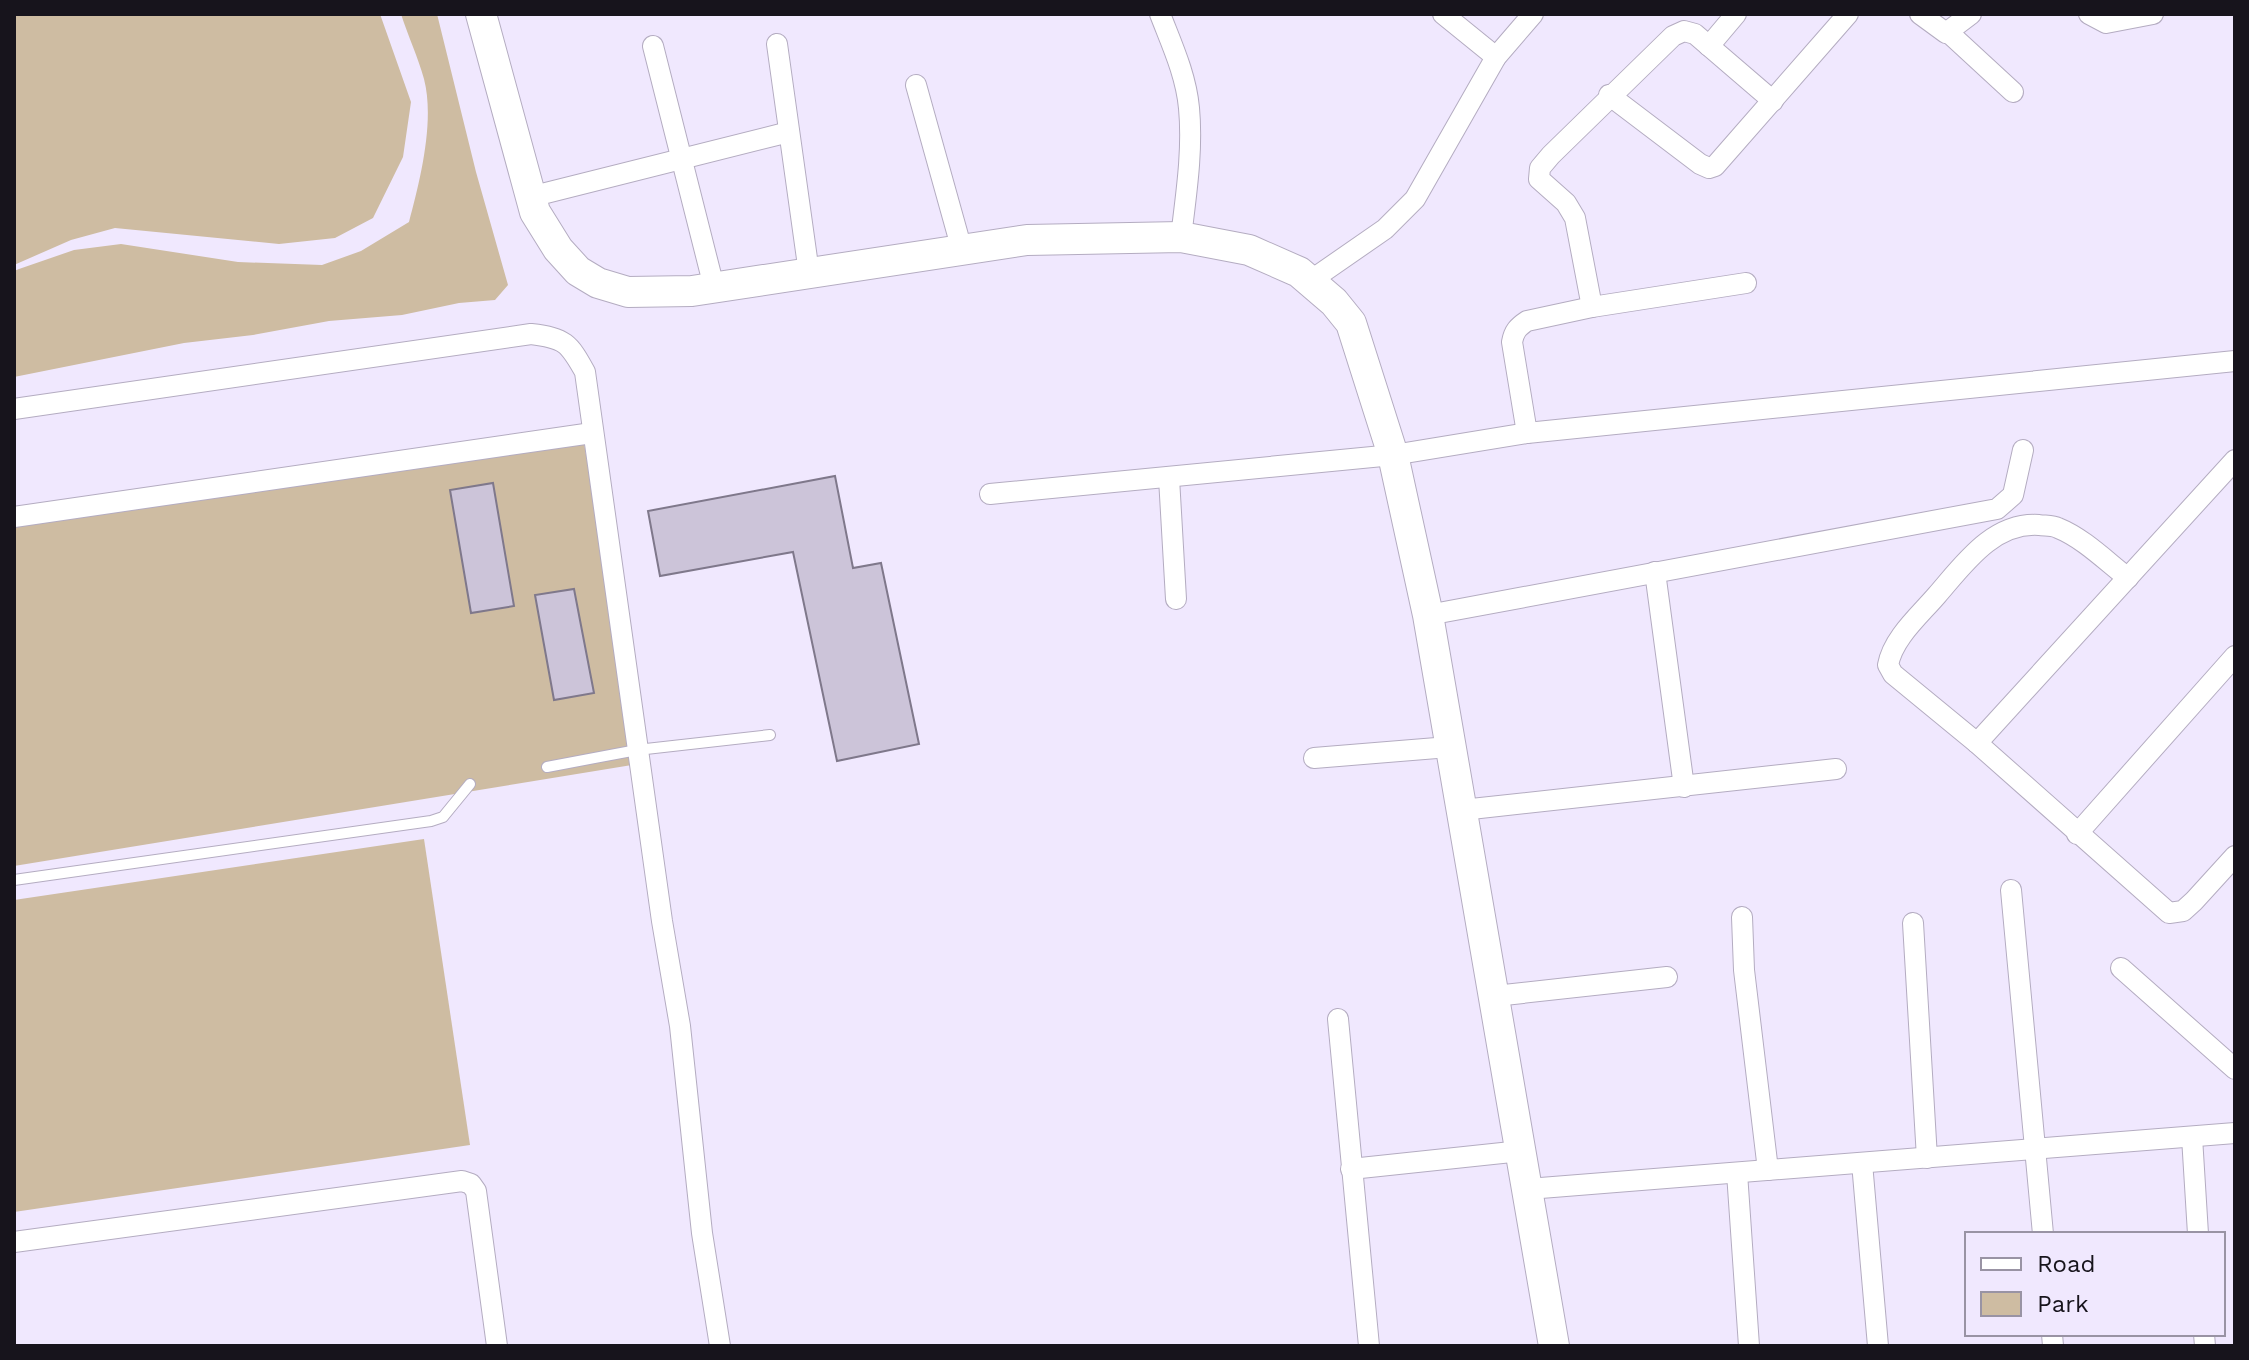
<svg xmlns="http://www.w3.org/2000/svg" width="2249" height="1360" viewBox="0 0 2249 1360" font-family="'Work Sans',sans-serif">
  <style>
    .green { fill: #cebca2 }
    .building { fill: #ccc4d9; stroke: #7f788b; stroke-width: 2 }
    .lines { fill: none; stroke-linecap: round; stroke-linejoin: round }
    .lane-casing { stroke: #b4acc1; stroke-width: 12 }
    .street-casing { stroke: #b4acc1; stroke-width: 22 }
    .secondary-casing { stroke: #b4acc1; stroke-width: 32 }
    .lane { stroke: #fff; stroke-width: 10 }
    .street { stroke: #fff; stroke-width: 20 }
    .secondary { stroke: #fff; stroke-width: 30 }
  </style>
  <rect width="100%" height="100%" fill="#f0e8fe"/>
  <!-- green -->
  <g class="green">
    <polygon points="14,14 380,14 411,102 403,157 373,218 335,238 279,244 115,228 71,240 14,265"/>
    <path d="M401,14H437L476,172L508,285L495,300L459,303L402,315L329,321L253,335L184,343L14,377V271L19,269L74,250L121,244L238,262L322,265L361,251L409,222C420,181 435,121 424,79C418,57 408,36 401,14Z"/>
    <polygon points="581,425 638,764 14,866 14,518"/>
    <polygon points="424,839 470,1145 14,1212 14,900"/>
  </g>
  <!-- building -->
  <g class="building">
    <polygon points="835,476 853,568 881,563 919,744 837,761 793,552 660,576 648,511"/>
    <polygon points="493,483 514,606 471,613 450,490"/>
    <polygon points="574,589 594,693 554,700 535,595"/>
  </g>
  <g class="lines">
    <!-- lane casing -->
    <g class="lane-casing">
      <g id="lane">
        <polyline points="547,767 637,750 770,735"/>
        <polyline points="14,880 431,821 443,817 470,784"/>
      </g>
    </g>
    <!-- street casing -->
    <g class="street-casing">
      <g id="street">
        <path d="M1160,14C1172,45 1186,75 1189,108C1193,151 1186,195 1181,237"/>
        <polyline points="1443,14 1496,57"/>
        <polyline points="1920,14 1946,33 1971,14"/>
        <polyline points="2089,14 2106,23 2153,14"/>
        <polyline points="1949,33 2013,92"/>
        <polyline points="777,44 809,273"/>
        <polyline points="653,46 714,287"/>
        <polyline points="1709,46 1736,14"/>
        <polyline points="916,85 962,250"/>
        <polyline points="1609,95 1700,164 1709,168 1715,166 1848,14"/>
        <polyline points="530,197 789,132"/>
        <polyline points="1310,281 1385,229 1415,199 1496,57 1533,14"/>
        <polyline points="1592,307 1575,218 1566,203 1539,179 1540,168 1551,155 1673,36 1684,31 1695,34 1773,101"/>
        <path d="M14,409L531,334C565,338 569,343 585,372L662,921L680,1026L702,1233L720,1346"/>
        <path d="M1527,433L1512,342C1514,331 1518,327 1527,321L1592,307L1746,283"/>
        <polyline points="2235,460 1977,743 2169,913 2183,911 2194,901 2235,856"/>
        <polyline points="1169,478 1176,599"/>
        <polyline points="990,494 1393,455 1527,433 2235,361"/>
        <polyline points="14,517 592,433"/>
        <polyline points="1655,572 1684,787"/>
        <polyline points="1428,615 1997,509 2013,495 2023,450"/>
        <path d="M1977,743L1893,674L1888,665C1893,638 1919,616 1937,595C1964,564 1993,522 2039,525C2045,526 2052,525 2058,528C2083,538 2106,561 2128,578"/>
        <polyline points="1314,758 1449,747"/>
        <polyline points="1462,810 1836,769"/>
        <polyline points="2077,834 2235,656"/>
        <polyline points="2011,890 2043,1234"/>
        <polyline points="1742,917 1744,970 1768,1170"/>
        <polyline points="1913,923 1927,1158"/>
        <polyline points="2121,968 2235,1069"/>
        <polyline points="1495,996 1667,977"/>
        <polyline points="1338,1019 1369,1346"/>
        <polyline points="2192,1137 2198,1234"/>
        <polyline points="1862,1163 1878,1346"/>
        <polyline points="1351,1169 1521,1151"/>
        <polyline points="1737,1173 1749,1346"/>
        <polyline points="1528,1189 2235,1133"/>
        <polyline points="14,1242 462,1181 471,1184 476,1191 497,1346"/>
        <polyline points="2052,1334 2053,1346"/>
        <polyline points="2204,1334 2205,1346"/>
      </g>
    </g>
    <!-- secondary casing -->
    <g class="secondary-casing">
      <polyline id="secondary" points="481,14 535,212 558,249 578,271 598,283 628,292 692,291 1027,240 1181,237 1249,250 1299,272 1334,302 1351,323 1393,455 1428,615 1554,1346"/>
    </g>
    <!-- lane -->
    <use href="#lane" class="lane"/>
    <!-- street -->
    <use href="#street" class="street"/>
    <!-- secondary -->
    <use href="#secondary" class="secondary"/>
  </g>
  <!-- border -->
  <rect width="2249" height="1360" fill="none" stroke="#17141c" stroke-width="32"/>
  <!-- legend -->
  <rect x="1965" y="1232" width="260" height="104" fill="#f0e8fe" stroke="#9993a4" stroke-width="2"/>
  <rect x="1981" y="1258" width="40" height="12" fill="#ffffff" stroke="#9993a4" stroke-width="2"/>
  <text x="2037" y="1272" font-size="24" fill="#17141c">Road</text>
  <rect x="1981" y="1292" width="40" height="24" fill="#cebca2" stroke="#9993a4" stroke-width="2"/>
  <text x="2037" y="1312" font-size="24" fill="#17141c">Park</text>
</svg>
